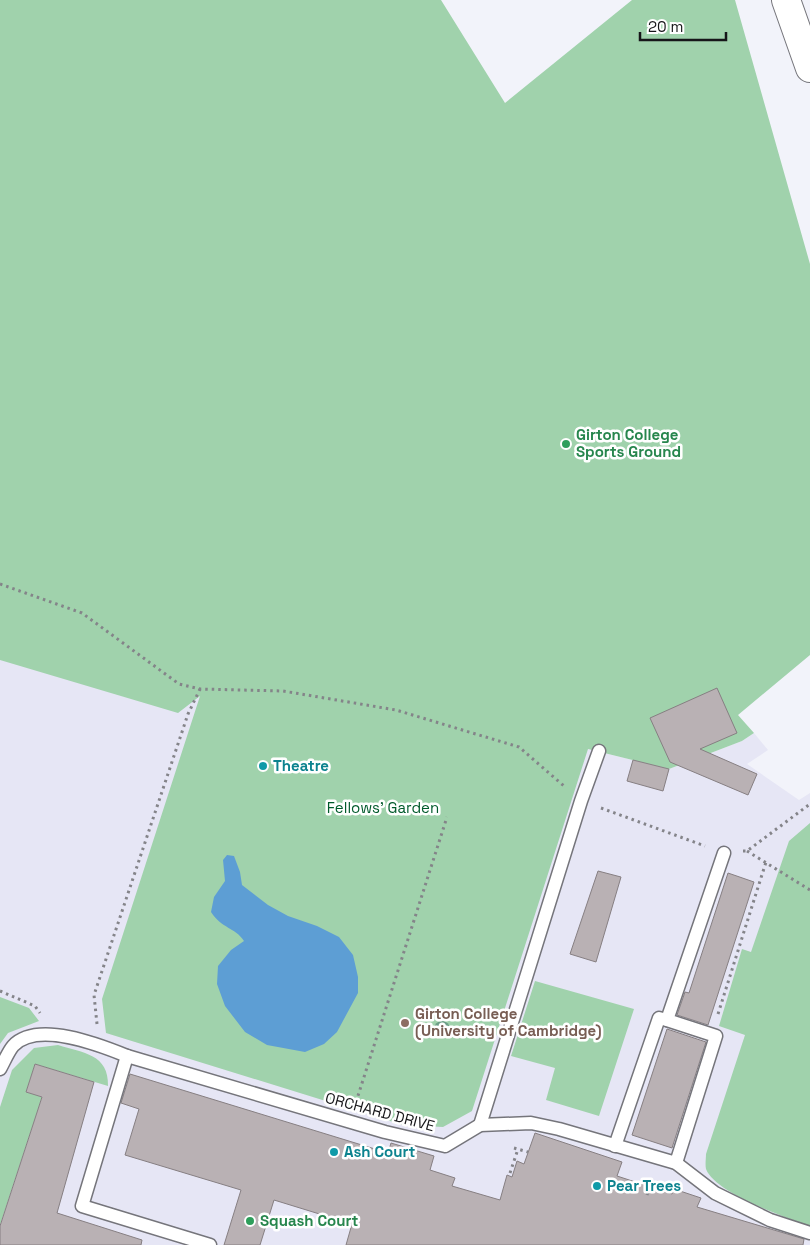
<svg xmlns="http://www.w3.org/2000/svg" width="810" height="1245" viewBox="0 0 810 1245" font-family="'Space Grotesk',sans-serif">
  <style>
    .built { fill: #e6e6f5 }
    .green { fill: #a0d2ac }
    .water { fill: #5d9ed4 }
    .building { fill: #b9b1b4; stroke: #867f82 }
    .lines { fill: none; stroke-linecap: round; stroke-linejoin: round }
    .service-casing { stroke: #75757b; stroke-width: 15 }
    .tertiary-casing { stroke: #75757b; stroke-width: 30 }
    .path { stroke: #848489; stroke-width: 3; stroke-dasharray: 2.5 4; stroke-linecap: butt }
    .service { stroke: #fff; stroke-width: 12 }
    .tertiary { stroke: #fff; stroke-width: 28 }
    .tree { fill: #6d9f88 }
    .leisure-dot { fill: #2e9e5b; stroke: #fff; stroke-width: 2 }
    .culture-dot { fill: #0f9aa8; stroke: #fff; stroke-width: 2 }
    .education-dot { fill: #8d6e63; stroke: #fff; stroke-width: 2 }
    .labels { text-anchor: middle; stroke-width: 5; stroke-linejoin: round; paint-order: stroke }
    .leisure-label { font-size: 15px; font-weight: bold; fill: #27864d; stroke: #fff; text-anchor: start }
    .culture-label { font-size: 15px; font-weight: bold; fill: #0d838f; stroke: #fff; text-anchor: start }
    .park-label { font-size: 15px; fill: #005a2b; stroke: #fff }
    .education-label { font-size: 15px; font-weight: bold; fill: #785e54; stroke: #fff; text-anchor: start }
    .street-label { font-size: 15px; fill: #161619; stroke: #fff }
  </style>
  <rect width="100%" height="100%" fill="#f2f3fa"/>
  <!-- built -->
  <polygon class="built" points="0,569 588,749 669,769 742,741 754,733 768,750 747,764 799,800 810,793 810,1245 0,1245"/>
  <!-- green -->
  <g class="green">
    <polygon points="0,0 441,0 505,103 632,0 735,0 810,264 810,655 738,715 754,733 742,741 669,769 588,749 472,1111 443,1127 403,1125 106,1033 102,999 200,696 178,713 0,660"/>
    <path d="M810,823V1226C786,1218 715,1193 706,1169C705,1165 706,1158 706,1154L745,1035L719,1026L742,949L751,952L789,841Z"/>
    <polygon points="535,981 634,1009 599,1116 546,1100 555,1068 511,1056"/>
    <polygon points="0,997 29,1008 39,1021 8,1033 0,1044"/>
    <path d="M58,1045C83,1053 109,1054 108,1086L35,1064L26,1092L42,1097L0,1225V1107L12,1070L34,1048Z"/>
  </g>
  <!-- water -->
  <path class="water" d="M227,855L234,856L240,872L242,885L268,905L288,916L317,926L339,937L353,955L358,977V993L337,1032L324,1044L305,1052L267,1045L245,1032L225,1006L217,984L218,966L231,950L244,941C235,927 222,929 211,912L214,897L225,881L223,860Z"/>
  <!-- building -->
  <g class="building">
    <polygon points="717,688 737,733 700,749 757,774 748,795 670,762 650,718"/>
    <polygon points="633,760 669,769 663,791 627,781"/>
    <polygon points="598,871 621,877 596,962 570,954"/>
    <polygon points="728,873 754,882 708,1025 677,1015 685,992 689,993"/>
    <polygon points="667,1029 706,1042 672,1148 632,1135"/>
    <polygon points="35,1064 94,1082 57,1213 142,1240 141,1245 0,1245 0,1226 42,1097 26,1092"/>
    <polygon points="130,1074 388,1153 391,1143 434,1156 430,1170 455,1178 452,1186 500,1200 507,1175 512,1177 517,1161 524,1164 535,1133 622,1162 617,1176 672,1194 674,1189 701,1198 697,1207 804,1239 803,1245 346,1245 352,1224 274,1200 260,1245 224,1245 241,1190 125,1155 139,1109 121,1103"/>
  </g>
  <g class="lines">
    <!-- service casing -->
    <g class="service-casing">
      <g id="service">
        <polyline points="127,1056 82,1206 210,1245"/>
        <path d="M0,1069C4,1062 8,1052 13,1046C37,1020 100,1045 127,1056L385,1132L445,1146L480,1125L531,1123L559,1129L676,1163L715,1193L770,1220L810,1233"/>
        <polyline points="480,1125 581,801 599,751"/>
        <polyline points="615,1146 659,1018 667,1020"/>
        <polyline points="676,1163 716,1036 667,1020 724,853"/>
      </g>
    </g>
    <!-- tertiary casing -->
    <g class="tertiary-casing">
      <polyline id="tertiary" points="786,0 810,68"/>
    </g>
    <!-- path -->
    <g class="path">
      <polyline points="0,584 82,613 179,684 200,689 283,691 396,710 519,747 564,786"/>
      <polyline points="601,808 705,846"/>
      <polyline points="743,851 747,851 810,804"/>
      <polyline points="747,851 810,890"/>
      <polyline points="0,991 35,1006 40,1013"/>
      <polyline points="718,1014 766,862"/>
      <polyline points="97,1024 94,995 188,714 200,689"/>
      <polyline points="356,1102 447,817"/>
      <polyline points="514,1148 528,1152"/>
      <polyline points="510,1173 518,1149"/>
      <polyline points="647,1195 652,1178"/>
    </g>
    <!-- service -->
    <use href="#service" class="service"/>
    <!-- tertiary -->
    <use href="#tertiary" class="tertiary"/>
  </g>
  <!-- trees -->
  <circle class="tree" cx="442" cy="1029" r="8"/>
  <!-- markers -->
  <g class="leisure-dot">
    <circle cx="566" cy="444" r="5"/>
    <circle cx="250" cy="1221" r="5"/>
  </g>
  <g class="culture-dot">
    <circle cx="263" cy="766" r="5"/>
    <circle cx="334" cy="1152" r="5"/>
    <circle cx="597" cy="1186" r="5"/>
  </g>
  <circle class="education-dot" cx="405" cy="1023" r="5"/>
  <g class="labels">
    <!-- leisure labels -->
    <g class="leisure-label">
      <text x="576" y="440">Girton College<tspan x="576" dy="17">Sports Ground</tspan></text>
      <text x="260" y="1226">Squash Court</text>
    </g>
    <!-- culture labels -->
    <g class="culture-label">
      <text x="273" y="771">Theatre</text>
      <text x="344" y="1157">Ash Court</text>
      <text x="607" y="1191">Pear Trees</text>
    </g>
    <!-- park labels -->
    <g class="park-label">
      <text x="383" y="813">Fellows' Garden</text>
    </g>
    <!-- education labels -->
    <g class="education-label">
      <text x="415" y="1019">Girton College<tspan x="415" dy="17">(University of Cambridge)</tspan></text>
    </g>
    <!-- street labels -->
    <g class="street-label">
      <text transform="translate(380 1112) rotate(15)" y="5">ORCHARD DRIVE</text>
    </g>
  </g>
  <!-- scale -->
  <path d="M640 32v8h86v-8" fill="none" stroke="#161619" stroke-width="2.5"/>
  <text x="648" y="32" font-size="15" fill="#161619" stroke="#ffffff" stroke-width="4" paint-order="stroke">20 m</text>
</svg>
